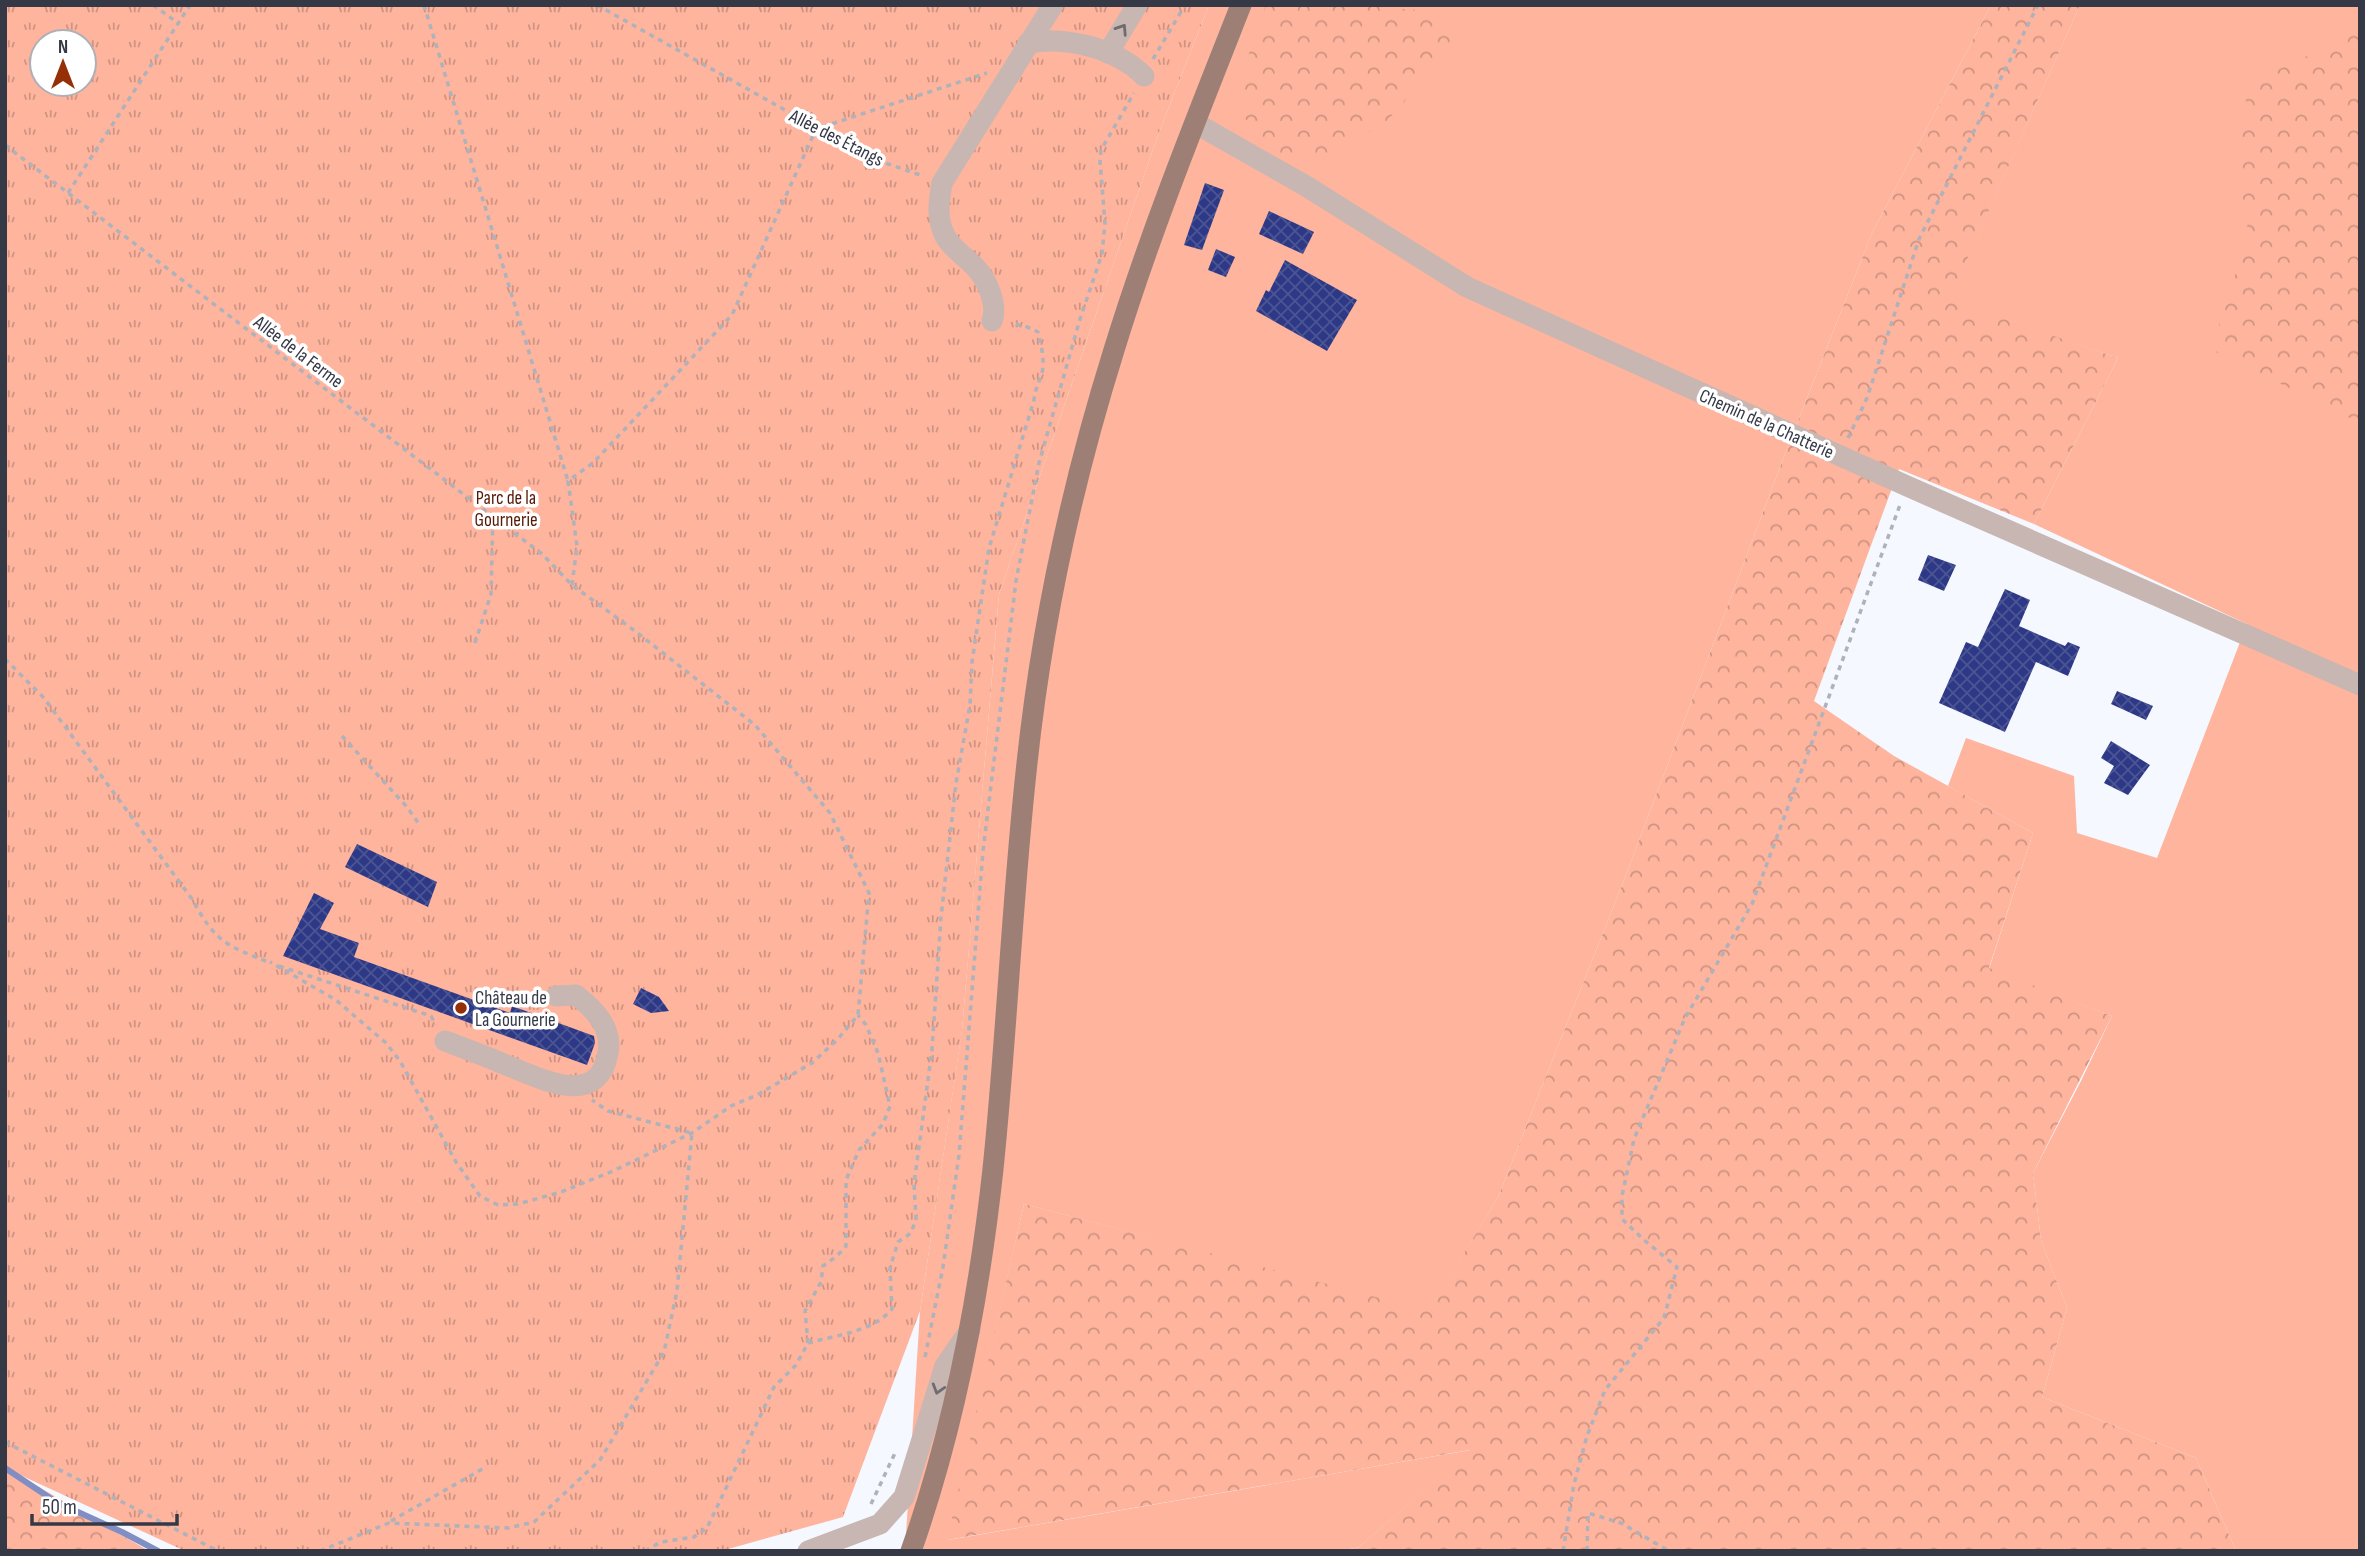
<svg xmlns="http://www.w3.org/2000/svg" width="2365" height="1556" viewBox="0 0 2365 1556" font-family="'Sofia Sans Condensed',sans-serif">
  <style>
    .grass { fill: #feb49d }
    .forest { fill: url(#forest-crowns) }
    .park { fill: url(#park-tufts); fill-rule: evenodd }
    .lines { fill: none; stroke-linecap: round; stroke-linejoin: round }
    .stream { stroke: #808ec4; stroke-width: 6 }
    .building { fill: url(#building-cross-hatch) }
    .path { stroke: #afb1bb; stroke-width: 3.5; stroke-dasharray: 5 5; stroke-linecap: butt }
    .minor { stroke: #c7b6b1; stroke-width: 21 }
    .major { stroke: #9d7f76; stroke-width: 21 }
    .oneway { stroke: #6f6b71 }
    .poi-dot { fill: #952f07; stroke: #fff; stroke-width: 2.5 }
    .labels { text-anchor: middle; stroke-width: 7; stroke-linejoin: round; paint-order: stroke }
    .street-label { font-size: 19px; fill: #353946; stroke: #fff }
    .park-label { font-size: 19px; fill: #561904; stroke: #fff }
    .poi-label { font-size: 19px; fill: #353946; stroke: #fff; text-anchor: start }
  </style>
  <defs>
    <pattern id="forest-crowns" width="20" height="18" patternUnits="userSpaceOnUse" patternTransform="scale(1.75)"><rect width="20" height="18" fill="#feb49d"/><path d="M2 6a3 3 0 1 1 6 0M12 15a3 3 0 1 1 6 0" fill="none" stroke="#ce9382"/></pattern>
    <pattern id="park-tufts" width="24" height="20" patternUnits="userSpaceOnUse" patternTransform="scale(1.75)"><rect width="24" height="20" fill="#feb49d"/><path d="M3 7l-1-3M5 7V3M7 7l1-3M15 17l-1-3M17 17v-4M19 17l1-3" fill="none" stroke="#ce9382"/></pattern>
    <pattern id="building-cross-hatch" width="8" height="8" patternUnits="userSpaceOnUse" patternTransform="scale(1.75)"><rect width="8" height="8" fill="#2d3986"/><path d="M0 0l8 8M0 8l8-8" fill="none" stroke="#4b5593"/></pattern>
  </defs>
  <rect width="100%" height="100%" fill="#f6f8ff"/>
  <!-- grass -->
  <g class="grass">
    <polygon points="1209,5 1991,5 1872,233 1788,446 1624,880 1498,1197 1429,1312 1024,1204 948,1540 1471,1450 1359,1547 1341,1551 905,1551 920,1311 962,1030 999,594 1158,135"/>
    <polygon points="2080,5 2360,5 2360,1551 2236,1551 2196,1458 2042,1397 2067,1308 2041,1240 2033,1173 2081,1081 2112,1016 1989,969 2033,833 1948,786 1966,738 2074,776 2077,833 2157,858 2247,624 2034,524 2118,358 1948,301"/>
  </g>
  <!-- forest -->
  <g class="forest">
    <polygon points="1266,5 1399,5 1403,9 1444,12 1456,44 1387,121 1328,158 1278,158 1243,116 1240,79"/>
    <polygon points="1991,5 2080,5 1949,300 2118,358 2034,524 1899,469 1814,701 1894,756 2033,833 1989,968 2112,1016 2033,1173 2041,1240 2067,1308 2042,1397 2196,1458 2236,1551 1341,1551 1359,1547 1470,1450 947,1540 1024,1204 1429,1311 1498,1197 1624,880 1788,446 1872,233"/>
    <polygon points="2360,31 2360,423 2216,352 2222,301 2252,241 2245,219 2239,156 2248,84"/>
    <polygon points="5,1133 99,1204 8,1469 149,1551 5,1551"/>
  </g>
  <!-- park -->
  <path class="park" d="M5,5H1209L1158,135L999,594L962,1031L920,1311L843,1517L721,1551H185L5,1468ZM42,42H84V84H42Z"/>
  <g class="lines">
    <!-- stream -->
    <polyline class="stream" points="5,1468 56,1502 122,1532 158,1551"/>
  </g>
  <!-- building -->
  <g class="building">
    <polygon points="1205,183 1224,190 1202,250 1184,245"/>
    <polygon points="1269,211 1314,232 1303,254 1259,234"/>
    <polygon points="1216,249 1235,257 1226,277 1208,270"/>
    <polygon points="1285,260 1357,300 1327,351 1256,311 1266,290 1269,292"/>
    <polygon points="1928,555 1956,565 1944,591 1918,580"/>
    <polygon points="2005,589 2030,600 2019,626 2065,646 2068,642 2080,647 2068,676 2036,662 2005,732 1939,703 1966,642 1978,647"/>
    <polygon points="2117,691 2153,706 2146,720 2111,704"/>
    <polygon points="2111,741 2150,765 2128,795 2104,783 2114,766 2101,758"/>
    <polygon points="357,844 437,882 428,907 345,867"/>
    <polygon points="314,893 334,903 320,929 359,943 354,957 510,1013 512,1006 594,1036 595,1043 587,1065 283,956"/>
    <polygon points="641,988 659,997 669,1011 651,1013 633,1004"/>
  </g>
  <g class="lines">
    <!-- path -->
    <g class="path">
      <polyline points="153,5 178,23"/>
      <polyline points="424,5 568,481"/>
      <polyline points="597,5 871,158 923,176"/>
      <polyline points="1153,59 1185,5"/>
      <polyline points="5,145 542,554 572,585 635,631 755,725 830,813 869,893 858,1015 837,1040 812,1063 757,1095 731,1106 692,1133 613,1171 561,1192 518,1204 498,1205 480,1196 456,1162 400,1061 386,1043 336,1000 270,962"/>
      <polyline points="68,193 190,5"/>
      <polyline points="1848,438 1867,398 1919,239 2038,5"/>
      <polyline points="572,585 577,546 568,481 593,463 732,315 816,129 987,73"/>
      <polyline points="475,643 491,594 493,516"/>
      <path d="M5,659L44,698L192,899C216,943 227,946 271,963"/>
      <polyline points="342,736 407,807 419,824"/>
      <polyline points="279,966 431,1016 436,1025"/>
      <polyline points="808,1343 805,1311 821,1282 823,1266 837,1256 846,1246 846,1180 859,1150 883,1124 890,1106 878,1053 866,1025 858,1015"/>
      <polyline points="925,1357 943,1267 959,1155 983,851 1016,581 1039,463 1080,319 1102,254 1105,223 1100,161 1101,150 1134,93"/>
      <polyline points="5,1442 218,1551"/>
      <polyline points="871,1504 896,1451"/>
      <polyline points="391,1521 484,1468"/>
      <polyline points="320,1551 389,1523 508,1528 534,1522 600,1460 664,1352 677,1291 692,1133 608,1111 592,1100"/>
      <path d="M645,1551L661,1542L694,1537L707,1528L774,1387L796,1365L808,1343C836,1335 873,1332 892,1309L890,1268L898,1242L911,1233L916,1219L914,1184L932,1050L941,917L956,783L970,705L972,662L989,548L1034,400C1035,389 1039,383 1042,373C1045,359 1041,345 1038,332L1025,326L1012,324"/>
      <polyline points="1563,1551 1574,1484 1587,1436 1605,1390 1664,1318 1677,1267 1644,1240 1622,1219 1622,1196 1634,1139 1685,1018 1752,904 1900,505"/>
      <polyline points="1587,1551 1588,1513 1621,1523 1669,1551"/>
    </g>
    <!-- minor -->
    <g class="minor">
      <path d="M1028,43C1066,36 1116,48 1144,76"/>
      <polyline points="1108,53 1137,5"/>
      <polyline points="1195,123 1306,186 1467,287 1907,486 2360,685"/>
      <path d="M992,321C998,305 987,279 975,267C966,257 951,248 945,236C936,218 939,201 942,183L1053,5"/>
      <path d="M445,1041C466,1049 486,1056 506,1065C540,1078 598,1110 608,1053C613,1028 594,1009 576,995L556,996"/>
      <polyline points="808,1551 880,1524 904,1497 945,1366 970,1330"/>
    </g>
    <!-- major -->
    <path class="major" d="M911,1551C954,1429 979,1298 993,1169C1007,1034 1012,898 1027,763C1042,623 1072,484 1114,350C1150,233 1196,119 1241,5"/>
  </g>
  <!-- one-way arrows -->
  <defs><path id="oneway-chevron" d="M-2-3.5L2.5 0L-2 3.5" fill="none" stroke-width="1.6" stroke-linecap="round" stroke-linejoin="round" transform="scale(1.75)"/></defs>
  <g class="oneway">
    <use href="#oneway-chevron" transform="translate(1122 29) rotate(-57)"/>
    <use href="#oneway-chevron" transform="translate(938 1389) rotate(107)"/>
  </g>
  <!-- markers -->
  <circle class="poi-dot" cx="461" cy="1008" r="7"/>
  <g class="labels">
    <!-- street labels -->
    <g class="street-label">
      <text transform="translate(837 137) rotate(27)" y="7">Allée des Étangs</text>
      <text transform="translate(299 351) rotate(37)" y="7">Allée de la Ferme</text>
      <text transform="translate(1767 423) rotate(24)" y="7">Chemin de la Chatterie</text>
    </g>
    <!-- park labels -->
    <g class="park-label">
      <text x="506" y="504">Parc de la<tspan x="506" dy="22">Gournerie</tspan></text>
    </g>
    <!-- poi labels -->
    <g class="poi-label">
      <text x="475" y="1004">Château de<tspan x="475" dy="22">La Gournerie</tspan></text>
    </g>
  </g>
  <!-- border -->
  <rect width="2365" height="1556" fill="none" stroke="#353946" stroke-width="14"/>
  <!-- north arrow -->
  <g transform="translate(63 63)"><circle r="33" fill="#ffffff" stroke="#aeb0b5" stroke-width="2"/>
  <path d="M0-5L12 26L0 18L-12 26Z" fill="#952f07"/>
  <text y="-10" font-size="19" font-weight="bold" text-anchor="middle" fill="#353946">N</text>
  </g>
  <!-- scale -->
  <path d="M32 1514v10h145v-10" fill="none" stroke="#353946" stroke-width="3.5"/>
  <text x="42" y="1514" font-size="21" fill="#353946" stroke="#ffffff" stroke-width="5" paint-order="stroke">50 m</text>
</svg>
